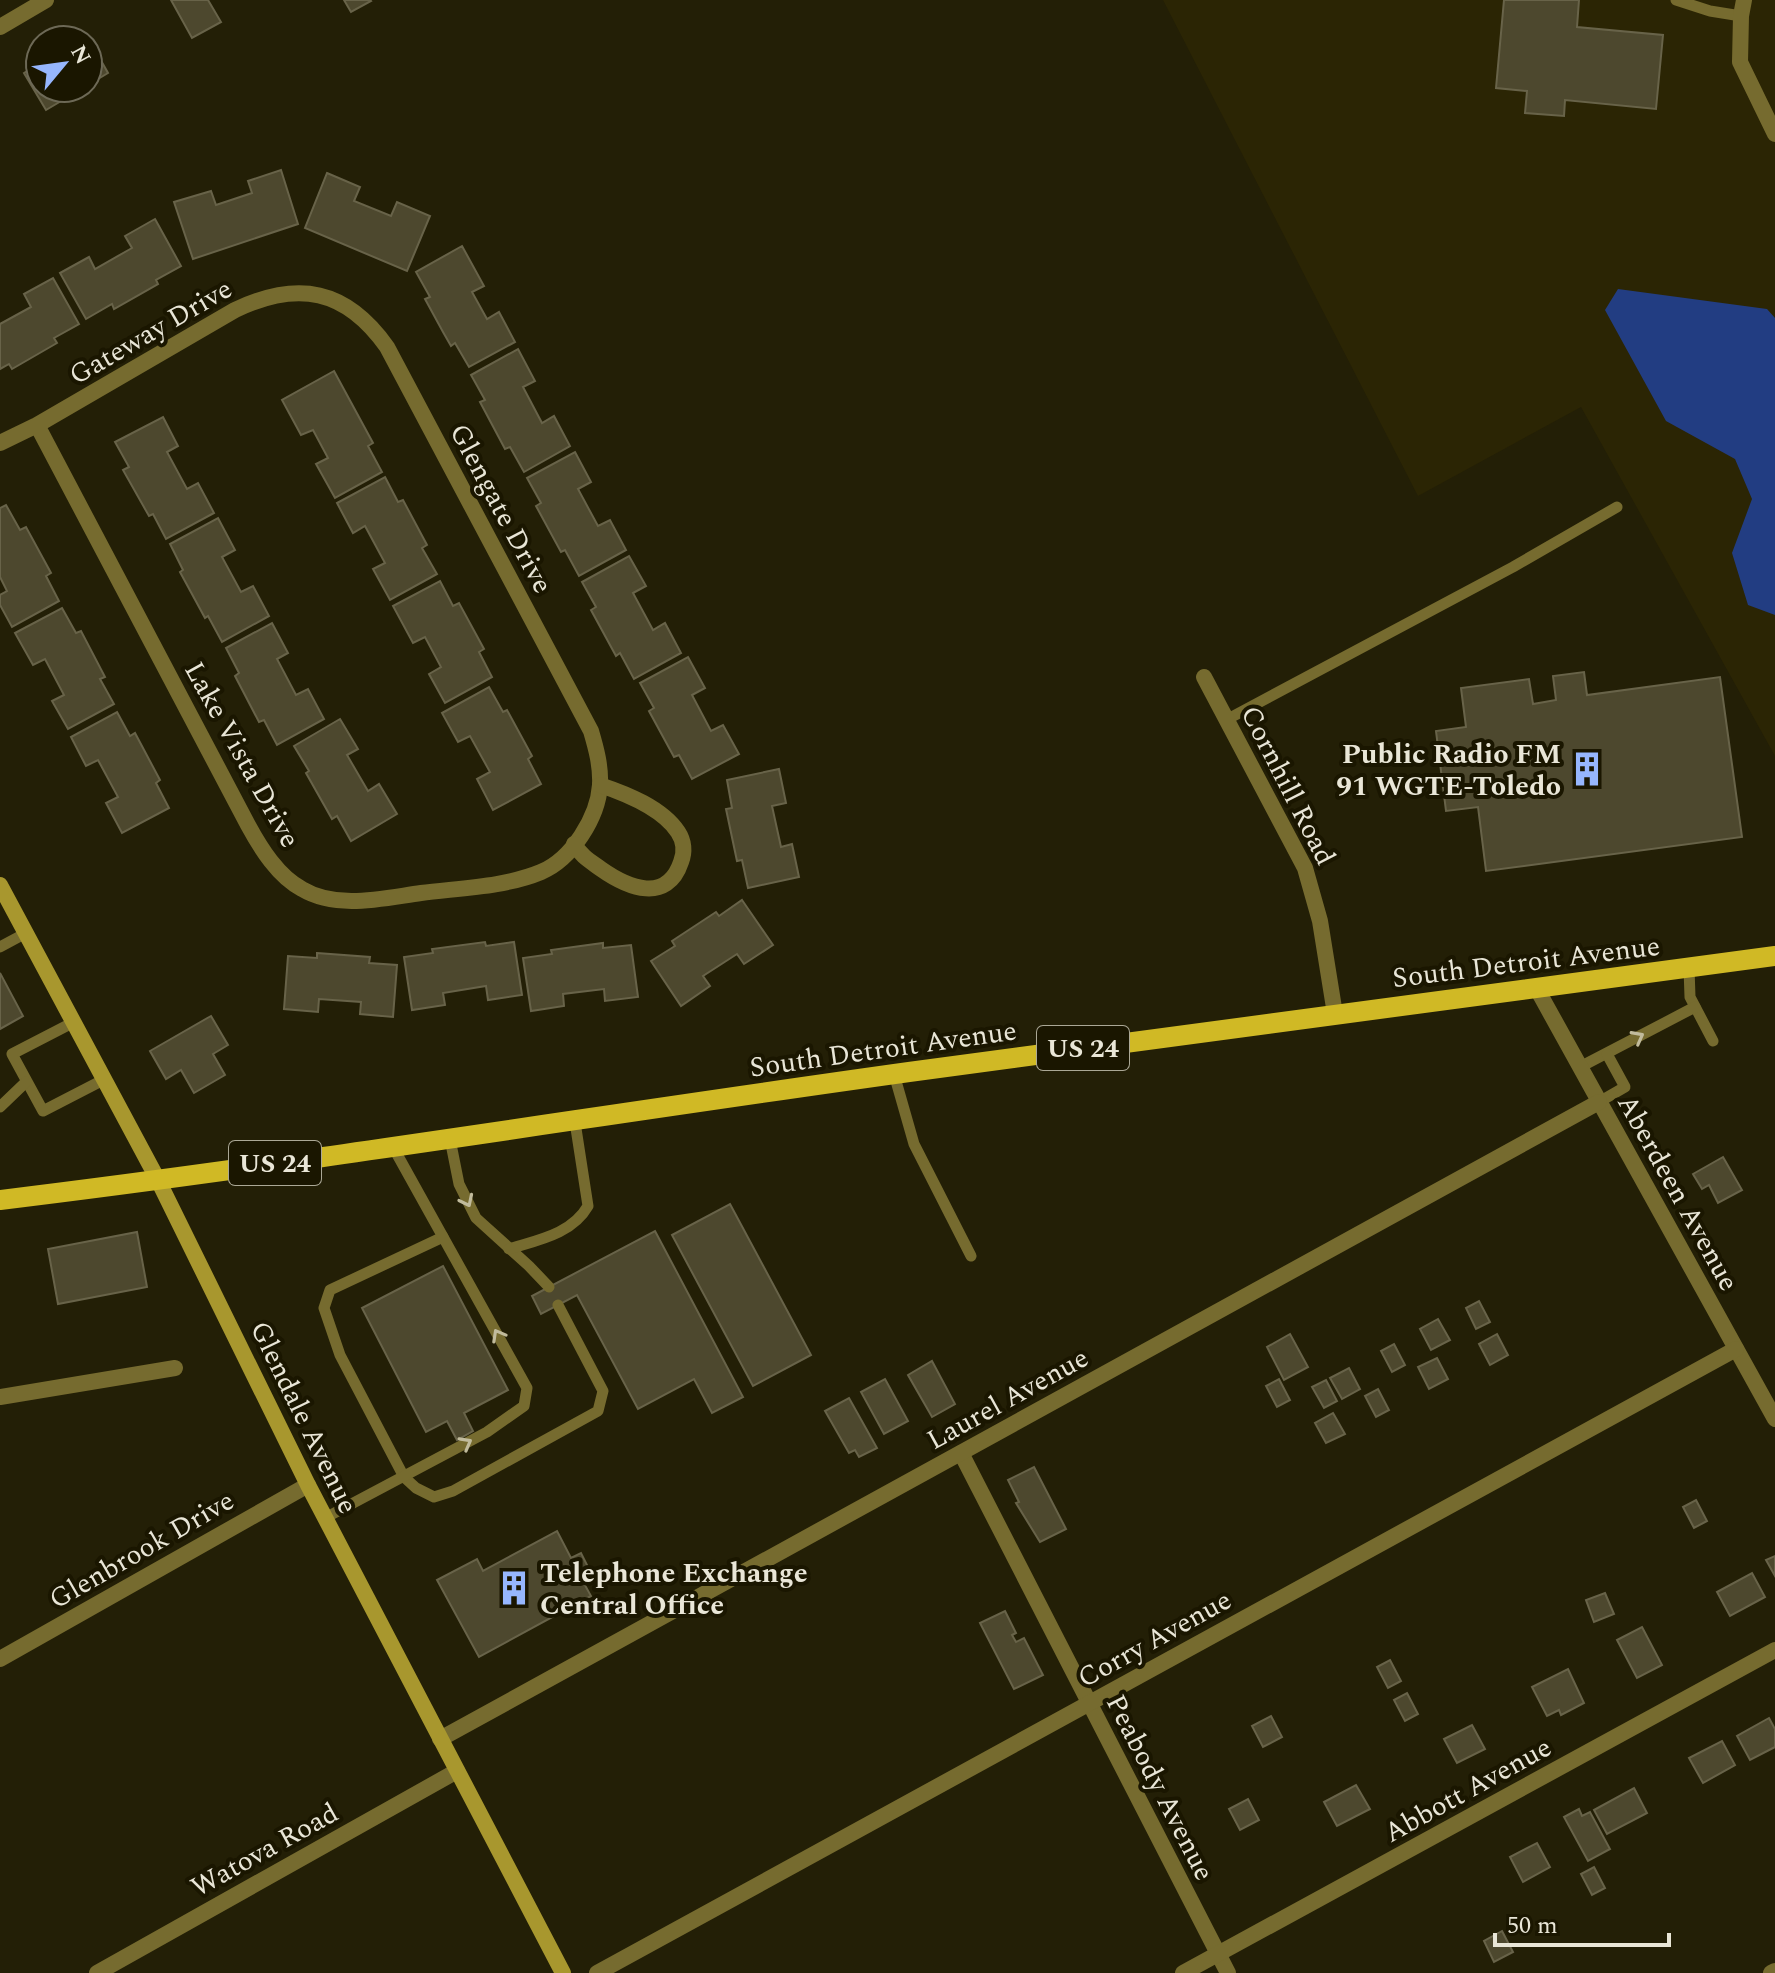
<svg xmlns="http://www.w3.org/2000/svg" width="1775" height="1973" viewBox="0 0 1775 1973" font-family="Spectral,serif">
  <style>
    .built { fill: #2b2504 }
    .water { fill: #223d82 }
    .building { fill: #4d482e; stroke: #686349; stroke-width: 2 }
    .lines { fill: none; stroke-linecap: round; stroke-linejoin: round }
    .lane { stroke: #766b2f; stroke-width: 11 }
    .street { stroke: #766b2f; stroke-width: 16 }
    .secondary { stroke: #a8972e; stroke-width: 16 }
    .primary { stroke: #d0b925; stroke-width: 20 }
    .oneway { stroke: #c1bb9c }
    .labels { text-anchor: middle; stroke-width: 8; stroke-linejoin: round; paint-order: stroke }
    .shield { fill: #1a1600; stroke: #aba896; stroke-width: 2 }
    .shield-label { font-size: 26px; font-weight: bold; fill: #e9e6d7 }
    .street-label { font-size: 28px; fill: #e9e6d7; stroke: #1a1600 }
    .poi-label { font-size: 28px; font-weight: bold; fill: #e9e6d7; stroke: #1a1600; text-anchor: end }
  </style>
  <rect width="100%" height="100%" fill="#231f06"/>
  <!-- built -->
  <polygon class="built" points="1163,0 1775,0 1775,756 1581,407 1418,496"/>
  <!-- water -->
  <polygon class="water" points="1618,289 1767,309 1775,318 1775,615 1748,605 1732,553 1752,499 1735,459 1666,421 1605,310"/>
  <!-- building -->
  <g class="building">
    <polygon points="171,0 208,0 221,22 192,38"/>
    <polygon points="344,0 370,0 371,1 351,12"/>
    <polygon points="1504,0 1579,0 1577,27 1663,35 1656,109 1565,100 1564,116 1525,113 1527,91 1496,88"/>
    <polygon points="90,41 108,73 88,85 88,42"/>
    <polygon points="40,63 40,88 69,88 73,94 46,110 24,73"/>
    <polygon points="281,170 298,224 193,259 174,202 211,191 216,205 252,193 248,181"/>
    <polygon points="327,173 360,187 354,201 391,216 397,202 430,216 407,271 305,228"/>
    <polygon points="155,219 181,266 156,280 158,284 114,309 112,304 86,319 60,273 89,257 95,269 132,248 125,236"/>
    <polygon points="462,246 484,286 472,292 487,319 499,312 515,342 469,367 455,343 451,346 443,332 425,299 430,297 416,272"/>
    <polygon points="53,278 79,324 54,338 57,343 12,369 9,364 0,369 0,324 31,307 24,294"/>
    <polygon points="518,349 535,381 523,387 542,423 554,416 570,446 524,472 510,447 505,449 480,402 485,400 471,375"/>
    <polygon points="334,371 373,443 368,446 382,472 335,498 316,464 328,458 313,430 301,435 282,400"/>
    <polygon points="163,417 178,446 167,452 187,489 198,483 214,513 166,539 153,514 149,516 123,470 129,467 115,442"/>
    <polygon points="575,452 591,482 578,489 598,526 610,520 626,550 579,576 565,550 561,552 536,506 541,503 527,478"/>
    <polygon points="385,477 398,502 403,500 427,545 422,548 437,574 390,600 373,569 385,563 365,526 353,533 337,503"/>
    <polygon points="6,505 20,530 26,527 51,573 46,576 59,601 12,627 0,605 0,595 7,591 0,577 0,508"/>
    <polygon points="218,518 235,550 222,557 241,592 253,586 269,616 222,642 208,616 205,618 180,572 183,570 170,544"/>
    <polygon points="629,556 646,586 633,593 653,630 665,623 681,653 634,679 620,653 616,656 591,610 596,607 582,582"/>
    <polygon points="440,581 453,606 459,603 484,649 479,652 492,677 445,703 429,674 441,667 425,637 413,643 393,606"/>
    <polygon points="62,608 76,633 81,631 105,677 100,679 114,704 68,729 52,701 64,695 45,659 33,665 15,633"/>
    <polygon points="272,623 288,653 277,659 296,695 308,689 324,719 277,745 264,720 259,722 235,676 239,673 226,648"/>
    <polygon points="688,657 705,688 692,695 711,731 723,725 739,754 692,779 679,755 674,757 649,711 654,708 640,683"/>
    <polygon points="1584,672 1587,695 1720,677 1742,837 1486,871 1478,807 1446,811 1436,731 1466,727 1461,688 1529,679 1533,704 1556,700 1553,676"/>
    <polygon points="489,687 503,712 507,710 532,756 528,759 541,784 493,810 477,779 490,772 470,736 458,742 442,713"/>
    <polygon points="117,712 130,736 135,733 160,780 156,783 169,808 122,833 106,803 118,797 98,760 86,766 71,737"/>
    <polygon points="340,719 358,749 347,755 368,791 379,784 397,814 351,841 337,816 332,819 306,773 309,771 294,746"/>
    <polygon points="779,769 786,803 772,806 781,847 792,844 799,877 748,888 742,860 737,861 726,809 732,808 727,780"/>
    <polygon points="742,900 773,945 744,964 737,954 703,976 710,986 681,1006 651,961 675,946 672,941 716,912 719,916"/>
    <polygon points="485,942 486,946 514,942 522,995 488,1000 486,986 443,993 445,1005 412,1010 404,957 433,953 432,949"/>
    <polygon points="603,943 603,948 631,945 638,997 605,1001 604,989 563,994 564,1006 531,1011 523,958 552,954 551,950"/>
    <polygon points="317,953 370,957 369,963 397,965 393,1017 360,1014 361,1002 319,999 318,1012 284,1009 288,956 317,958"/>
    <polygon points="0,973 23,1016 0,1029"/>
    <polygon points="211,1016 228,1045 213,1054 225,1075 194,1093 181,1070 166,1079 150,1051"/>
    <polygon points="1723,1157 1742,1190 1718,1203 1709,1185 1702,1189 1693,1174"/>
    <polygon points="730,1204 811,1355 753,1386 672,1235"/>
    <polygon points="655,1231 743,1397 712,1413 694,1379 638,1409 577,1295 541,1314 532,1296"/>
    <polygon points="137,1232 147,1287 58,1304 48,1249"/>
    <polygon points="443,1266 508,1390 464,1413 473,1431 457,1440 447,1421 426,1432 362,1308"/>
    <polygon points="1479,1301 1490,1322 1476,1329 1466,1308"/>
    <polygon points="1438,1319 1450,1340 1431,1350 1420,1329"/>
    <polygon points="1290,1334 1308,1367 1284,1380 1267,1347"/>
    <polygon points="1497,1334 1508,1355 1490,1365 1479,1344"/>
    <polygon points="1394,1344 1405,1365 1392,1372 1381,1351"/>
    <polygon points="1437,1358 1448,1379 1429,1389 1418,1367"/>
    <polygon points="932,1361 955,1404 932,1417 908,1375"/>
    <polygon points="1349,1368 1360,1389 1342,1399 1330,1378"/>
    <polygon points="885,1379 908,1421 884,1434 861,1392"/>
    <polygon points="1279,1379 1290,1400 1277,1407 1266,1386"/>
    <polygon points="1326,1380 1337,1401 1324,1408 1312,1387"/>
    <polygon points="1378,1389 1389,1410 1376,1417 1365,1396"/>
    <polygon points="849,1398 877,1448 859,1457 855,1450 849,1453 825,1411"/>
    <polygon points="1333,1413 1345,1434 1326,1443 1315,1423"/>
    <polygon points="1034,1467 1066,1529 1040,1542 1016,1503 1019,1502 1008,1480"/>
    <polygon points="1696,1500 1707,1521 1694,1528 1683,1507"/>
    <polygon points="557,1531 571,1558 581,1553 591,1573 581,1578 591,1596 479,1657 437,1580 477,1559 483,1571"/>
    <polygon points="1775,1556 1775,1576 1766,1560"/>
    <polygon points="1752,1573 1765,1597 1730,1616 1717,1592"/>
    <polygon points="1605,1593 1614,1614 1594,1622 1586,1600"/>
    <polygon points="1005,1611 1016,1633 1012,1635 1016,1642 1024,1638 1043,1675 1014,1689 980,1623"/>
    <polygon points="1642,1627 1662,1665 1637,1678 1617,1640"/>
    <polygon points="1390,1660 1401,1681 1388,1688 1377,1667"/>
    <polygon points="1568,1669 1584,1703 1561,1715 1559,1710 1547,1716 1532,1687"/>
    <polygon points="1407,1693 1418,1714 1405,1721 1394,1700"/>
    <polygon points="1271,1716 1282,1737 1263,1747 1252,1726"/>
    <polygon points="1769,1718 1775,1729 1775,1747 1750,1760 1737,1736"/>
    <polygon points="1472,1725 1485,1749 1457,1763 1444,1739"/>
    <polygon points="1722,1741 1735,1765 1703,1783 1689,1758"/>
    <polygon points="1356,1785 1370,1809 1337,1826 1324,1802"/>
    <polygon points="1634,1788 1647,1813 1607,1834 1594,1810"/>
    <polygon points="1248,1799 1259,1820 1240,1830 1229,1809"/>
    <polygon points="1579,1809 1582,1816 1590,1812 1610,1849 1588,1861 1564,1817"/>
    <polygon points="1537,1843 1550,1867 1523,1882 1510,1857"/>
    <polygon points="1594,1867 1605,1888 1592,1895 1581,1874"/>
    <polygon points="1502,1931 1513,1952 1494,1962 1484,1941"/>
  </g>
  <g class="lines">
    <!-- lane -->
    <g class="lane">
      <polyline points="1676,0 1710,11 1741,16"/>
      <polyline points="1226,720 1513,567 1617,507"/>
      <polyline points="0,947 26,933"/>
      <polyline points="1689,968 1690,997 1713,1041"/>
      <polyline points="74,1022 12,1054 43,1111 105,1079"/>
      <polyline points="1580,1067 1695,1007"/>
      <polyline points="894,1074 914,1144 971,1256"/>
      <polyline points="1599,1102 1625,1087 1607,1054"/>
      <polyline points="0,1107 26,1082"/>
      <polyline points="450,1139 459,1184 476,1218 529,1266 549,1287"/>
      <polyline points="443,1237 330,1290 324,1308 340,1355 404,1477 416,1488 434,1497 453,1491 598,1411 603,1391 558,1305"/>
      <path d="M509,1249C538,1240 572,1234 588,1206L575,1122"/>
      <polyline points="325,1518 487,1432 524,1406 527,1388 393,1147"/>
    </g>
    <!-- street -->
    <g class="street">
      <polyline points="1744,0 1741,16 1740,62 1775,134"/>
      <polyline points="0,27 46,0"/>
      <path d="M0,443L37,425L235,310C298,280 346,289 387,347L591,731C596,748 601,766 600,785C598,817 572,859 541,872C505,887 460,888 421,893C384,898 337,910 302,889C278,876 261,849 248,825L37,425"/>
      <polyline points="1204,677 1305,868 1320,921 1335,1014"/>
      <path d="M574,844C581,856 590,861 601,869C628,888 667,904 681,862C685,852 684,841 678,832C662,808 627,794 600,785"/>
      <polyline points="1537,989 1775,1419"/>
      <polyline points="0,1397 175,1368"/>
      <polyline points="961,1453 1228,1973"/>
      <polyline points="0,1659 308,1485"/>
      <polyline points="440,1739 1599,1102"/>
      <polyline points="97,1973 457,1771"/>
      <polyline points="597,1973 1736,1349"/>
      <polyline points="1183,1973 1775,1650"/>
      <polyline points="1771,1973 1775,1971"/>
    </g>
    <!-- secondary -->
    <polyline class="secondary" points="0,885 158,1180 308,1485 563,1973"/>
    <!-- primary -->
    <path class="primary" d="M0,1200C304,1163 606,1114 909,1072C1198,1031 1487,996 1775,956"/>
  </g>
  <!-- one-way arrows -->
  <defs><path id="oneway-chevron" d="M-2-3.5L2.5 0L-2 3.5" fill="none" stroke-width="1.6" stroke-linecap="round" stroke-linejoin="round" transform="scale(2)"/></defs>
  <g class="oneway">
    <use href="#oneway-chevron" transform="translate(1638 1037) rotate(-28)"/>
    <use href="#oneway-chevron" transform="translate(467 1201) rotate(64)"/>
    <use href="#oneway-chevron" transform="translate(498 1335) rotate(-119)"/>
    <use href="#oneway-chevron" transform="translate(466 1443) rotate(-29)"/>
  </g>
  <!-- icons -->
  <defs>
    <g id="building-bare" transform="scale(2.76)"><path d="M-4-6H4V6H1V3H-1V6H-4ZM-2.5-4.3h1.7v1.8h-1.7ZM.8-4.3h1.7v1.8H.8ZM-2.5-1h1.7V.8h-1.7ZM.8-1h1.7V.8H.8Z" fill="#96b6fd" stroke="#1a1600" stroke-width="2.5" paint-order="stroke"/></g>
  </defs>
  <g fill-rule="evenodd">
    <use href="#building-bare" x="1587" y="769"/>
    <use href="#building-bare" x="514" y="1588"/>
  </g>
  <g class="labels">
    <!-- shield labels -->
    <g class="shield">
      <rect x="1037" y="1026" width="92" height="44" rx="6"/>
      <rect x="229" y="1141" width="92" height="44" rx="6"/>
    </g>
    <g class="shield-label">
      <text x="1083" y="1057">US 24</text>
      <text x="275" y="1172">US 24</text>
    </g>
    <!-- street labels -->
    <g class="street-label">
      <text transform="translate(150 331) rotate(-30)" y="10">Gateway Drive</text>
      <text transform="translate(502 508) rotate(62)" y="10">Glengate Drive</text>
      <text transform="translate(243 754) rotate(61)" y="10">Lake Vista Drive</text>
      <text transform="translate(1289 785) rotate(63)" y="10">Cornhill Road</text>
      <text transform="translate(1526 961) rotate(-7)" y="10">South Detroit Avenue</text>
      <text transform="translate(883 1048) rotate(-8)" y="10">South Detroit Avenue</text>
      <text transform="translate(1679 1192) rotate(61)" y="10">Aberdeen Avenue</text>
      <text transform="translate(1007 1398) rotate(-29)" y="10">Laurel Avenue</text>
      <text transform="translate(305 1417) rotate(64)" y="10">Glendale Avenue</text>
      <text transform="translate(141 1549) rotate(-30)" y="10">Glenbrook Drive</text>
      <text transform="translate(1154 1638) rotate(-29)" y="10">Corry Avenue</text>
      <text transform="translate(1161 1787) rotate(63)" y="10">Peabody Avenue</text>
      <text transform="translate(1467 1789) rotate(-29)" y="10">Abbott Avenue</text>
      <text transform="translate(264 1849) rotate(-29)" y="10">Watova Road</text>
    </g>
    <!-- poi labels -->
    <g class="poi-label">
      <text x="1561" y="763">Public Radio FM<tspan x="1561" dy="32">91 WGTE-Toledo</tspan></text>
      <text x="540" y="1582" text-anchor="start">Telephone Exchange<tspan x="540" dy="32">Central Office</tspan></text>
    </g>
  </g>
  <!-- north arrow -->
  <g transform="translate(64 64) rotate(61)"><circle r="38" fill="#1a1600" stroke="#6d6956" stroke-width="2"/>
  <path d="M0-6L14 30L0 20L-14 30Z" fill="#96b6fd"/>
  <text y="-12" font-size="22" font-weight="bold" text-anchor="middle" fill="#e9e6d7">N</text>
  </g>
  <!-- scale -->
  <path d="M1495 1933v12h174v-12" fill="none" stroke="#e9e6d7" stroke-width="4"/>
  <text x="1507" y="1933" font-size="24" fill="#e9e6d7" stroke="#1a1600" stroke-width="6" paint-order="stroke">50 m</text>
</svg>
